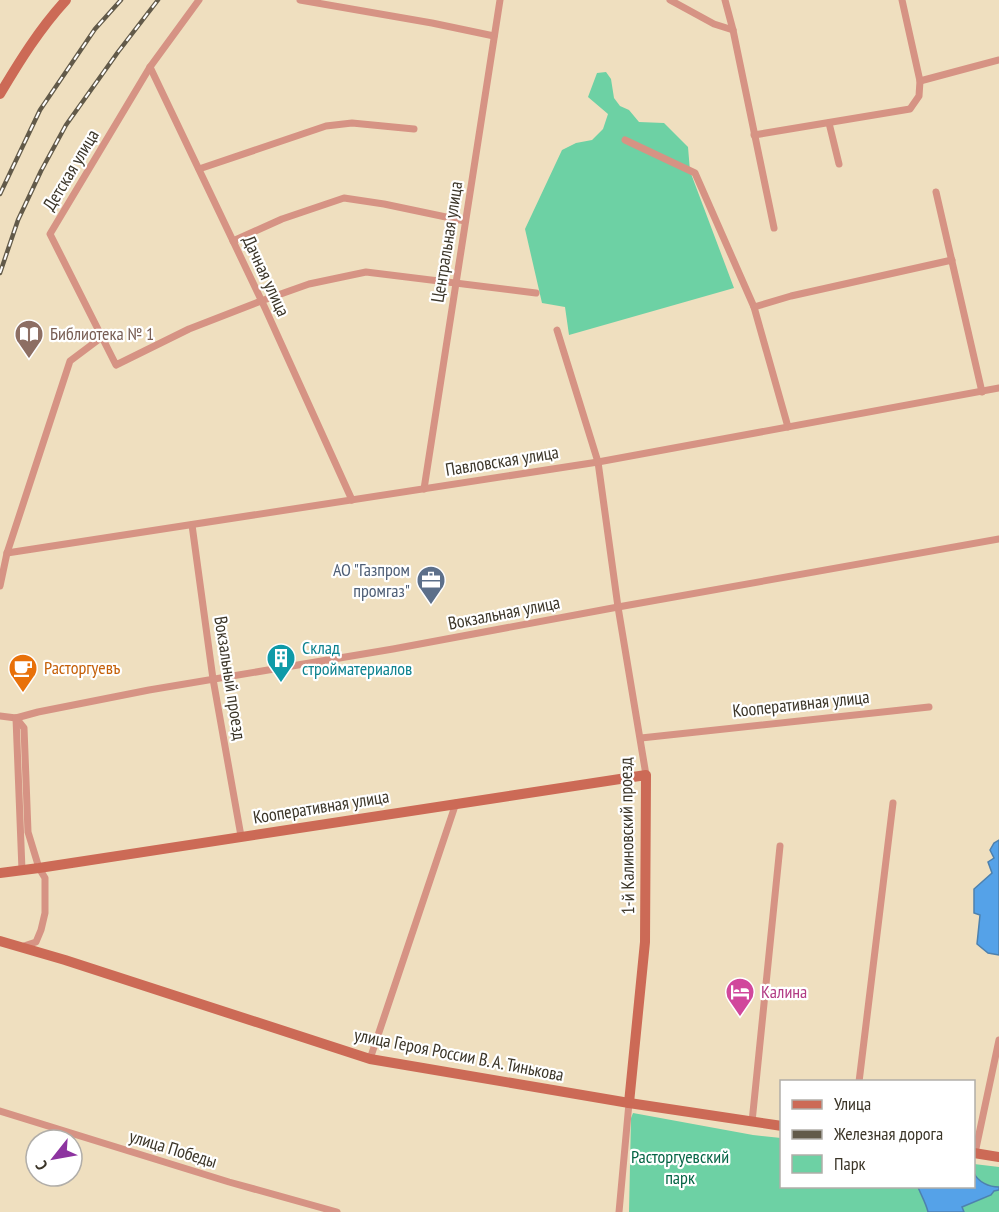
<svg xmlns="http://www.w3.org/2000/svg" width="999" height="1212" viewBox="0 0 999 1212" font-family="'PT Sans Narrow',sans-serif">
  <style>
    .green { fill: #6dd1a4 }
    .water { fill: #55a2e8; stroke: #4d81ae; stroke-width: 1.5 }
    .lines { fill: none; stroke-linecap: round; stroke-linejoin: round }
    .street { stroke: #d69384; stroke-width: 7 }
    .secondary { stroke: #cc6a56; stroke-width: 10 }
    .rail-casing { stroke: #625a49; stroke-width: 4.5 }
    .rail { stroke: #fff; stroke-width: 2; stroke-dasharray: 7; stroke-linecap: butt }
    .labels { text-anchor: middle; stroke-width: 4.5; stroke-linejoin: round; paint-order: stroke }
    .street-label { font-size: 18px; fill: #3b3528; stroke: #fff }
    .education-label { font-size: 18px; fill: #785e54; stroke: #fff; text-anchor: start }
    .service-label { font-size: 18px; fill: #4e5e75; stroke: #fff; text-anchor: end }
    .culture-label { font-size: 18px; fill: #0d838f; stroke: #fff; text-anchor: start }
    .food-label { font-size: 18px; fill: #c56008; stroke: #fff; text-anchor: start }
    .hotel-label { font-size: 18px; fill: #b23c85; stroke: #fff; text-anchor: start }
    .park-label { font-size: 18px; fill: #066545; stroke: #fff }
  </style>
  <rect width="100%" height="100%" fill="#efdfbf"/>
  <!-- green -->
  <g class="green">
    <polygon points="606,72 611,79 614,98 620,106 629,110 639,122 664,123 688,147 690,171 734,288 569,335 565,307 542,303 525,229 562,150 576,143 592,140 603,129 608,114 588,97 597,73"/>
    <path d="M633,1113L753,1135L781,1138L782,1186L918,1187C921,1195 926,1203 928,1212H629L631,1118Z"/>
    <path d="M974,1164L999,1167V1187C991,1187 978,1183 974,1175C973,1172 974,1167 974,1164Z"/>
    <polygon points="999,1190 999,1212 964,1212 962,1207 991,1195 994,1191"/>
  </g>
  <!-- water -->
  <g class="water">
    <polygon points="999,840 999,955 988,953 977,944 980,915 974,913 974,889 992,873 988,862 994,858 990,850 994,843"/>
    <path d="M974,1173C978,1182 989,1187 999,1187V1190L994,1191L991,1195L962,1207L964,1212H928C926,1203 921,1195 918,1187L974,1186Z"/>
  </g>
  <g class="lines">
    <!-- street -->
    <g class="street">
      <polyline points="199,0 150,67 50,234 116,365 189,329 261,301 309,284 366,272 536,293"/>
      <polyline points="300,0 432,23 494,36"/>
      <polyline points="670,0 714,24 733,30"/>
      <polyline points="725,0 733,30 774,228"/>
      <polyline points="150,67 265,308 352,500"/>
      <polyline points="920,81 999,60"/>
      <polyline points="829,123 839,164"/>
      <polyline points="754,135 910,109 919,96 920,81 902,0"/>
      <polyline points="625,140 695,173 754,307 788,427"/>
      <polyline points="199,169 326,126 352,123 414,129"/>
      <polyline points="936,192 982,392"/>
      <polyline points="233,241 282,219 344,198 384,204 465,221"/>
      <polyline points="754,307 791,296 952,260"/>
      <polyline points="557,330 598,462 618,607 646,775"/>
      <polyline points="424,489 500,0"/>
      <polyline points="192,525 213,679 241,836"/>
      <polyline points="7,553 598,462 999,388"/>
      <polyline points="0,586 7,553 70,361 102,337"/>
      <polyline points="0,716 16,718 24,728 28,832 39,868 45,878 45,913 41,930 36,942 24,946"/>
      <polyline points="16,718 38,712 149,690 393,649 618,607 999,539"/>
      <polyline points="16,718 22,870"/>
      <polyline points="641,738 929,707"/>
      <polyline points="370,1059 456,803"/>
      <polyline points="859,1082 893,803"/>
      <polyline points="0,1111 229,1182 337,1212"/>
      <polyline points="752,1122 780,846"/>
      <polyline points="975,1153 999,1040"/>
      <polyline points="619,1212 629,1103"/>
    </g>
    <!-- secondary -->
    <g class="secondary">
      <path d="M0,94C19,62 40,28 66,0"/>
      <polyline points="0,873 39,868 646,775 645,942 629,1103"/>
      <polyline points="0,941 65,960 370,1059 629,1103 782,1126"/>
      <polyline points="974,1153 999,1157"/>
    </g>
    <!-- rail casing -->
    <g class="rail-casing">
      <g id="rail">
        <polyline points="0,194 40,110 95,29 121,0"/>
        <polyline points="0,273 18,220 41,171 66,125 118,52 158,0"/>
      </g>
    </g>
    <!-- rail -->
    <use href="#rail" class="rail"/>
  </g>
  <!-- icons -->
  <defs>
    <g id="library-pin" transform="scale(1.5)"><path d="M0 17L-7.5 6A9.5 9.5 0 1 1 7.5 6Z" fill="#8d6e63" stroke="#fff"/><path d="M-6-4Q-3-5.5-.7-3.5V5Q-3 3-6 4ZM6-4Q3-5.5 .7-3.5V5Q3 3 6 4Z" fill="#fff"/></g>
    <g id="office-pin" transform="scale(1.5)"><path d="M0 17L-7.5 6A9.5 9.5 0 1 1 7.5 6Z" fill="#5c6f8a" stroke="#fff"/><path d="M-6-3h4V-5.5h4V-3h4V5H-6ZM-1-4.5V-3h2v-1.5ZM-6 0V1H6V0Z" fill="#fff"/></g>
    <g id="building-pin" transform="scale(1.5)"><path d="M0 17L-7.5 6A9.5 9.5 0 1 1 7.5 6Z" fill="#0f9aa8" stroke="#fff"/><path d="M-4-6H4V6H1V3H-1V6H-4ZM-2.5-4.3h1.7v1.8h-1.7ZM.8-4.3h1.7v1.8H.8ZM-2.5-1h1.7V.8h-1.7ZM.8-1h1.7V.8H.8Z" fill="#fff"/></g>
    <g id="cafe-pin" transform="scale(1.5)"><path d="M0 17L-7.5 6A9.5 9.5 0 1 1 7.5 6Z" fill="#e8710a" stroke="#fff"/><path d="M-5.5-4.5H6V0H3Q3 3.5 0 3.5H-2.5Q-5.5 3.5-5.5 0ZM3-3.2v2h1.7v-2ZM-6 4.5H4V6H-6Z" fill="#fff"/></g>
    <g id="hotel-pin" transform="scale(1.5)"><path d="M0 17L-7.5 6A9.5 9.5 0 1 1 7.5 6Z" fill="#d1479c" stroke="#fff"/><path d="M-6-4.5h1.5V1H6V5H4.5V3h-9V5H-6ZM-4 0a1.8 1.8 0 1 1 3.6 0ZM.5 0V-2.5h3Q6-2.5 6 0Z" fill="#fff"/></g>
  </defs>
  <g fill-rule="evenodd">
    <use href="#library-pin" x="29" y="334"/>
    <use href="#office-pin" x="431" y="580"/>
    <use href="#building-pin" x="281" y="658"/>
    <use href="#cafe-pin" x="23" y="668"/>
    <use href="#hotel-pin" x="740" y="992"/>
  </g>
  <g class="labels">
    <!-- street labels -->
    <g class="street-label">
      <text transform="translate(71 170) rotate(-59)" y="6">Детская улица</text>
      <text transform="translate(447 242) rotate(-81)" y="6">Центральная улица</text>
      <text transform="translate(266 276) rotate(65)" y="6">Дачная улица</text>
      <text transform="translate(502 461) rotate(-9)" y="6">Павловская улица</text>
      <text transform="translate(504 613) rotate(-11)" y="6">Вокзальная улица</text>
      <text transform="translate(230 678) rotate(81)" y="6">Вокзальный проезд</text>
      <text transform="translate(801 704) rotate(-6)" y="6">Кооперативная улица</text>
      <text transform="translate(321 807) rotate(-9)" y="6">Кооперативная улица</text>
      <text transform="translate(627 836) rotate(-91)" y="6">1-й Калиновский проезд</text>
      <text transform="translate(459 1055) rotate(11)" y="6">улица Героя России В. А. Тинькова</text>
      <text transform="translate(173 1149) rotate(17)" y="6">улица Победы</text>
    </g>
    <!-- education labels -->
    <g class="education-label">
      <text x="50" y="340">Библиотека № 1</text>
    </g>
    <!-- service labels -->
    <g class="service-label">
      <text x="410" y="576">АО "Газпром<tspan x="410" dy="21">промгаз"</tspan></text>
    </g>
    <!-- culture labels -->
    <g class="culture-label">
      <text x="302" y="654">Склад<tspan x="302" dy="21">стройматериалов</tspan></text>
    </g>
    <!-- food labels -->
    <g class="food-label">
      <text x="44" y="674">Расторгуевъ</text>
    </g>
    <!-- hotel labels -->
    <g class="hotel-label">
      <text x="761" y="998">Калина</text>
    </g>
    <!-- park labels -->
    <g class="park-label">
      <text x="680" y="1163">Расторгуевский<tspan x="680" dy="21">парк</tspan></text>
    </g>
  </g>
  <!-- legend -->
  <rect x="780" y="1080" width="195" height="108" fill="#ffffff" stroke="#b1aea9" stroke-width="1.5"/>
  <rect x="792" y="1100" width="30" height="9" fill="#cc6a56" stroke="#b1aea9" stroke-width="1.5"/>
  <text x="834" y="1110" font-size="18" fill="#3b3528">Улица</text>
  <rect x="792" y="1130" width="30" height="9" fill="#625a49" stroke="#b1aea9" stroke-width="1.5"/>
  <text x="834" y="1140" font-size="18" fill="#3b3528">Железная дорога</text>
  <rect x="792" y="1155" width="30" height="18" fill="#6dd1a4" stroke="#b1aea9" stroke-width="1.5"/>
  <text x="834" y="1170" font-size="18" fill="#3b3528">Парк</text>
  <!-- north arrow -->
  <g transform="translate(54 1158) rotate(239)"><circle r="28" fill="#ffffff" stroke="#b1aea9" stroke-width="1.5"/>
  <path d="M0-4.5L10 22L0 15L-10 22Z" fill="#8d34a0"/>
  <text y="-9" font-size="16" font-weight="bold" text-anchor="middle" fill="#3b3528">С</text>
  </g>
</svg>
